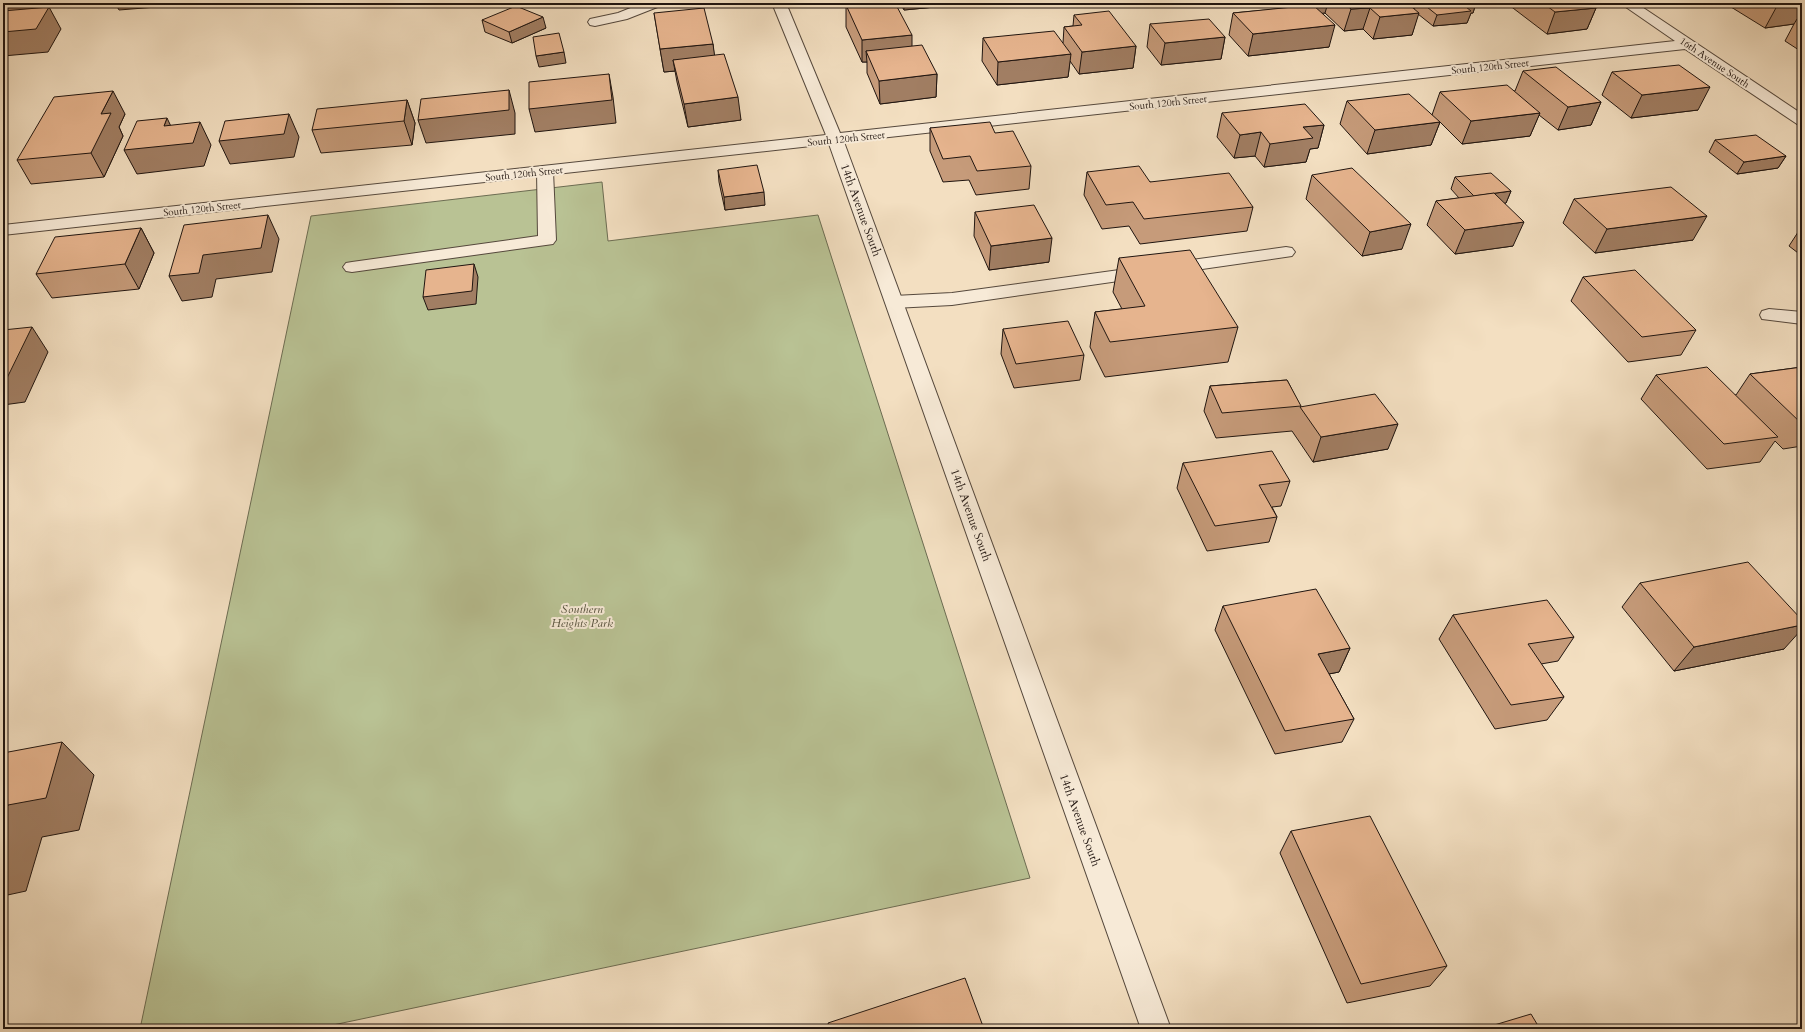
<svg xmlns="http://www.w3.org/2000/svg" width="1805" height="1032" viewBox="0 0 1805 1032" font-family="Cardo,serif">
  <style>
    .green { fill: #b9c294; stroke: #6c6c52 }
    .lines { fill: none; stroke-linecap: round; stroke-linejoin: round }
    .service-casing { stroke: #55483c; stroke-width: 2 }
    .minor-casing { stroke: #55483c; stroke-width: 2 }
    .service { fill: #f7ead7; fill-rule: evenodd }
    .minor { fill: #f7ead7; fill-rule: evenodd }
    .wall { fill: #c69b7a; stroke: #201510; fill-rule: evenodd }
    .shaded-wall { fill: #a17e63; stroke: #201510 }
    .building { fill: #e6b48e; stroke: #201510 }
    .labels { text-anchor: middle; stroke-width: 4; stroke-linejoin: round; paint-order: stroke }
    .far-street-label { font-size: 10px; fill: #201510; stroke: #f7ead7 }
    .street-label { font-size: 12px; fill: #201510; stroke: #f7ead7 }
    .park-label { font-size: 12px; font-style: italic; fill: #56523e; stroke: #f7ead7 }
  </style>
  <rect width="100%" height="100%" fill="#f3dfc1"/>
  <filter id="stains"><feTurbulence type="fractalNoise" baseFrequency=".005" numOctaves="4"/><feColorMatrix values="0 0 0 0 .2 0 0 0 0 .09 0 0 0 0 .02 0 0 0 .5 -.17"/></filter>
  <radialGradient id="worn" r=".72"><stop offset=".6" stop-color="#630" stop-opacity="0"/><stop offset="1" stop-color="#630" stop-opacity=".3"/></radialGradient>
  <!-- green -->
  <polygon class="green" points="602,182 608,241 818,215 1030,878 314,1029 140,1029 311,216"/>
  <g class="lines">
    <!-- service casing -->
    <g class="service-casing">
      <g id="service">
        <polygon points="643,3 662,3 660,6 627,19 595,26 590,25 588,22 590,19 618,13"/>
        <polygon points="545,166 551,168 553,171 556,240 553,244 352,272 346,271 343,267 346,263 352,262 538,236 537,171 539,168"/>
        <polygon points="1286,247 1292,248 1295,252 1292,256 952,305 894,308 888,306 885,302 888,298 894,296 952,293"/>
        <polygon points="1769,309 1802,312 1802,324 1762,319 1760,315 1762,311"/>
      </g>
    </g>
    <!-- minor casing -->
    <g class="minor-casing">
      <polygon id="minor" points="772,3 786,3 840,133 1675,41 1620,3 1636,3 1802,114 1802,126 1797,124 1685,49 844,142 1171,1029 1141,1029 829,144 3,235 3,225 826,135"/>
    </g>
    <!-- service -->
    <use href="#service" class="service"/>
    <!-- minor -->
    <use href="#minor" class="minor"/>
  </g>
  <!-- wall -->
  <g class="wall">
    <polygon points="900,3 956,3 956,5 904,10"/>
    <path d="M1295,3H1476L1473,13H1471L1467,23L1433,26L1418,14L1412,35L1373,39L1363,29L1344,31L1325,13H1322L1329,47L1248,56L1229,35L1233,13L1298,7ZM1416,5L1414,9L1410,6Z"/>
    <polygon points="1510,3 1590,3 1596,8 1587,29 1547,34 1509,5"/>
    <polygon points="1733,3 1802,3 1802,52 1785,41 1794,24 1765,28 1731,7"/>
    <polygon points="846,5 912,46 937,74 936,97 880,104 867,73 867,62 862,62 846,27"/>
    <polygon points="654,13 713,44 714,55 741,120 688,127 677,82 675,71 664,72"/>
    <polygon points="1074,15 1136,46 1133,68 1079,74 1070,61 1068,77 997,85 982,61 983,38 1063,43 1064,27 1073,26"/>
    <polygon points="482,20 546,28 512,43 485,32"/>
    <polygon points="1150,24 1225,37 1221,59 1161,65 1147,47"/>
    <polygon points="1523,71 1601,102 1591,125 1558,130 1539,115 1530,136 1462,144 1440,122 1431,145 1367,154 1340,124 1347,101 1432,115 1440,92 1515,91"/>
    <polygon points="1612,72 1698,110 1631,118 1602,95"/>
    <polygon points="407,100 415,123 412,145 321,153 312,130"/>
    <polygon points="1222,113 1324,125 1318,148 1310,149 1306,162 1264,167 1255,156 1234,158 1217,137"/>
    <polygon points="125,114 119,127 123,136 104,177 31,184 17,160"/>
    <polygon points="930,128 995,133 1031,166 1029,189 976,195 969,180 943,182 930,151"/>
    <polygon points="1715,140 1786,156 1778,168 1737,174 1709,152"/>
    <polygon points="718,170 765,205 725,210 719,182"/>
    <polygon points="1087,172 1150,182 1253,207 1247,231 1140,244 1129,226 1102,229 1084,195"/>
    <polygon points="1312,175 1402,249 1362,256 1306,199"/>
    <polygon points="1455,177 1511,191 1506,203 1504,204 1513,246 1455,254 1427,225 1436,201 1459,198 1451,189"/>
    <polygon points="1574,199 1693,240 1595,253 1563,223"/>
    <polygon points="975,212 1049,262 989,270 974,236"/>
    <polygon points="1802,226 1802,256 1789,246"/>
    <polygon points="141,228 154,253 139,289 52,298 36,274"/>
    <polygon points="1119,258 1238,327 1228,362 1105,377 1090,347 1095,312 1122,309 1113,292"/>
    <polygon points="1583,277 1696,330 1681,355 1628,362 1571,301"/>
    <polygon points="1003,329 1084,355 1080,380 1014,388 1001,354"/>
    <polygon points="1802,367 1802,446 1783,449 1775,441 1760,462 1707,469 1641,399 1656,375 1736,395 1750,374"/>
    <polygon points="1287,380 1301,407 1388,449 1313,462 1292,431 1216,438 1204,411 1210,386"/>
    <polygon points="1183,463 1290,481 1281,506 1272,507 1277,517 1269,542 1207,551 1177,488"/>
    <polygon points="1640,583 1784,649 1674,671 1622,607"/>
    <polygon points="1223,606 1350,648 1339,672 1329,674 1354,719 1342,742 1275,754 1215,630"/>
    <polygon points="1453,615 1574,637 1558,661 1541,664 1564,697 1547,720 1495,729 1439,639"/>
    <polygon points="1291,831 1447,966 1430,986 1347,1003 1280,853"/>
  </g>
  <!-- shaded-wall -->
  <g class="shaded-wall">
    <polygon points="21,3 44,3 33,25 3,28 3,5"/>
    <polygon points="115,3 170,3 169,6 119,10"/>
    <polygon points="904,3 956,3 956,5 904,10"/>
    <polygon points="1310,3 1328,3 1325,13 1307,15"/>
    <polygon points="1408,3 1416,3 1416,5 1407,6"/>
    <polygon points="1461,3 1476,3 1473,13 1471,13 1467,23 1433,26 1437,15"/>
    <polygon points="1802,3 1802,22 1797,19 1794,24 1765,28 1777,6"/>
    <polygon points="49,7 61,29 48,52 3,56 3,32"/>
    <polygon points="1370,8 1363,29 1344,31 1351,9"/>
    <polygon points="1596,8 1587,29 1547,34 1555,12"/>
    <polygon points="1419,13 1412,35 1373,39 1380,17"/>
    <polygon points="543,17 546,28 512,43 509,32"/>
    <polygon points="1335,25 1329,47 1248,56 1253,34"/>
    <polygon points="912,35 912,57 866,51 867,62 862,62 862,40"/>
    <polygon points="1225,37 1221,59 1161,65 1165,43"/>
    <polygon points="713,44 716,66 673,60 675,71 664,72 660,49"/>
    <polygon points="1136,46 1133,68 1079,74 1082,52"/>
    <polygon points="564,52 566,63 539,67 536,56"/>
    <polygon points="1071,54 1068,77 997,85 998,62"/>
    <polygon points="3,67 7,74 3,81"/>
    <polygon points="609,74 613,97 616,123 535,132 529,109"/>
    <polygon points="937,74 936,97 880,104 879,81"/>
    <polygon points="1710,87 1698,110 1631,118 1642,95"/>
    <polygon points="509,90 515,113 515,134 426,143 418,120"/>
    <polygon points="113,91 125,114 119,127 123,136 104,177 91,153 101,114"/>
    <polygon points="738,97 741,120 688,127 684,104"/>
    <polygon points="407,100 415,123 412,145 404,121"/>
    <polygon points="1601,102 1591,125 1558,130 1568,107"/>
    <polygon points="1540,113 1530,136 1462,144 1471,121"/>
    <polygon points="289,114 299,137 294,157 230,164 219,141"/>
    <polygon points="167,118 178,141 200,122 211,145 204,166 137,174 124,150 164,126"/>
    <polygon points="1440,122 1431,145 1367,154 1375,130"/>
    <polygon points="1324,125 1318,148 1310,149 1306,162 1264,167 1270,144 1303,127"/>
    <polygon points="1261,132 1255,156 1234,158 1240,135"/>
    <polygon points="1786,156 1778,168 1737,174 1744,162"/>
    <polygon points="1511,191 1506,203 1469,208 1474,196"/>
    <polygon points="764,192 765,205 725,210 724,197"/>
    <polygon points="268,215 279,239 272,272 216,279 212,297 182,301 169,276"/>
    <polygon points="1707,216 1693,240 1595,253 1607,229"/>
    <polygon points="1524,222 1513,246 1455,254 1465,230"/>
    <polygon points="1411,224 1402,249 1362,256 1370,232"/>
    <polygon points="141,228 154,253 139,289 125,264"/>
    <polygon points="1052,238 1049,262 989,270 991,246"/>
    <polygon points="474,264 478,277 476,304 428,310 423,297"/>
    <polygon points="32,327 48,352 25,402 3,405 3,378"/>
    <polygon points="1398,424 1388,449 1313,462 1321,437"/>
    <polygon points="1802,625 1802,629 1784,649 1674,671 1694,647"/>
    <polygon points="1350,648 1339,672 1308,678 1318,654"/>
    <polygon points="62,742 94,775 79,830 42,837 26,891 3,896 3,820 8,805"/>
  </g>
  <!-- building -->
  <g class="building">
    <polygon points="3,3 21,3 3,5"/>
    <polygon points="866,3 895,3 912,35 862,40 846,5"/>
    <polygon points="1344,3 1407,3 1419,13 1380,17 1370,8 1351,9"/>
    <polygon points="1422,3 1464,3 1461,3 1471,11 1437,15"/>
    <polygon points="1543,3 1590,3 1596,8 1555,12"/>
    <polygon points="1772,3 1801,3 1777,6"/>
    <polygon points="1313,5 1335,25 1253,34 1233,13"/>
    <polygon points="516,6 543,17 509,32 482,20"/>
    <polygon points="49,7 36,29 3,32 3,11"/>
    <polygon points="704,8 713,44 660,49 654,13"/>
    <polygon points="1109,11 1136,46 1082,52 1064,27 1082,25 1074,15"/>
    <polygon points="1802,18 1802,22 1797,19"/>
    <polygon points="1209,19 1225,37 1165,43 1150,24"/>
    <polygon points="1054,31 1071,54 998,62 983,38"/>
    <polygon points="559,33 564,52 536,56 533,37"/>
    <polygon points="922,45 937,74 879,81 866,51"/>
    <polygon points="724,54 738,97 684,104 673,60"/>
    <polygon points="1679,65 1710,87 1642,95 1612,72"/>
    <polygon points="1556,67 1601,102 1568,107 1523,71"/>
    <polygon points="609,74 612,100 529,109 529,82"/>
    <polygon points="1507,85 1540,113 1471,121 1440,92"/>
    <polygon points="509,90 509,110 418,120 421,99"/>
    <polygon points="113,91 101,114 111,113 91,153 17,160 54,97"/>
    <polygon points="1409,94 1440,122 1375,130 1347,101"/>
    <polygon points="407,100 404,121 312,130 317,109"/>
    <polygon points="1305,104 1324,125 1303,127 1313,138 1270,144 1261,132 1240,135 1222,113"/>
    <polygon points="289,114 284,134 219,141 225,121"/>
    <polygon points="167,118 164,126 200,122 193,143 124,150 137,121"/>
    <polygon points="990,122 995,133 1013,131 1031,166 977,171 970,156 943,159 930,128"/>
    <polygon points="1756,135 1786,156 1744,162 1715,140"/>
    <polygon points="757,165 764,192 724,197 718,170"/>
    <polygon points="1139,166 1150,182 1229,173 1253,207 1144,219 1133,202 1106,205 1087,172"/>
    <polygon points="1352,168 1411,224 1370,232 1312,175"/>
    <polygon points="1491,173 1511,191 1474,196 1455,177"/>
    <polygon points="1671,187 1707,216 1607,229 1574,199"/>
    <polygon points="1494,193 1524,222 1465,230 1436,201"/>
    <polygon points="1034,205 1052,238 991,246 975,212"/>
    <polygon points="268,215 261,248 203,255 199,273 169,276 184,225"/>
    <polygon points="141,228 125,264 36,274 55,237"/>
    <polygon points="1190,250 1238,327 1110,342 1095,312 1145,306 1119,258"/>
    <polygon points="474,264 472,291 423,297 426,270"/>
    <polygon points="1635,270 1696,330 1642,337 1583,277"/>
    <polygon points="1068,321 1084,355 1016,364 1003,329"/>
    <polygon points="32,327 7,378 3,378 3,330"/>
    <polygon points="1707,367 1778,437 1724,444 1656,375"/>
    <polygon points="1802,367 1802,424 1750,374"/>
    <polygon points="1287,380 1301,406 1222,413 1210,386"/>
    <polygon points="1375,394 1398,424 1321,437 1300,407"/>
    <polygon points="1272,451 1290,481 1259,485 1277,517 1215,526 1183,463"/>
    <polygon points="1748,562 1802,620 1802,625 1694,647 1640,583"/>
    <polygon points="1316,589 1350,648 1318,654 1354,719 1285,731 1223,606"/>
    <polygon points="1547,600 1574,637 1528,644 1564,697 1511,705 1453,615"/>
    <polygon points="62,742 46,798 8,805 3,820 3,753"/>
    <polygon points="1370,816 1447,966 1361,984 1291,831"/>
    <polygon points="965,978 984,1029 830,1029 828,1023"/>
    <polygon points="1531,1014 1540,1029 1481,1029"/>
  </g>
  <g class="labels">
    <!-- far-street labels -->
    <g class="far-street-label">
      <text transform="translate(1715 62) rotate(34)" y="4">16th Avenue South</text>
      <text transform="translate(1490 66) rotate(-6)" y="4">South 120th Street</text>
      <text transform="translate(1168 102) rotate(-6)" y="4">South 120th Street</text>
      <text transform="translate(846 138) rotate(-6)" y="4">South 120th Street</text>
      <text transform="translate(524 173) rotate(-6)" y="4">South 120th Street</text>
      <text transform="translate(202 208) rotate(-6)" y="4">South 120th Street</text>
    </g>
    <!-- street labels -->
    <g class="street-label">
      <text transform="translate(861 210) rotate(70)" y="4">14th Avenue South</text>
      <text transform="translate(971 515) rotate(70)" y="4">14th Avenue South</text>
      <text transform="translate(1080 820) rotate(70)" y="4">14th Avenue South</text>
    </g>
    <!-- park labels -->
    <g class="park-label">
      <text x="582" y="613">Southern<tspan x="582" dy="14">Heights Park</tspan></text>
    </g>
  </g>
  <!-- margin -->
  <rect width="1805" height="1032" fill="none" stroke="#f3dfc1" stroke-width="16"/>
  <rect x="4" y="4" width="1797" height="1024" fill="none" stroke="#201510" stroke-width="2"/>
  <rect x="8" y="8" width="1789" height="1016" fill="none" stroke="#201510"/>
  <rect width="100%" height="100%" filter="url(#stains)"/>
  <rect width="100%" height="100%" fill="url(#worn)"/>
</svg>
